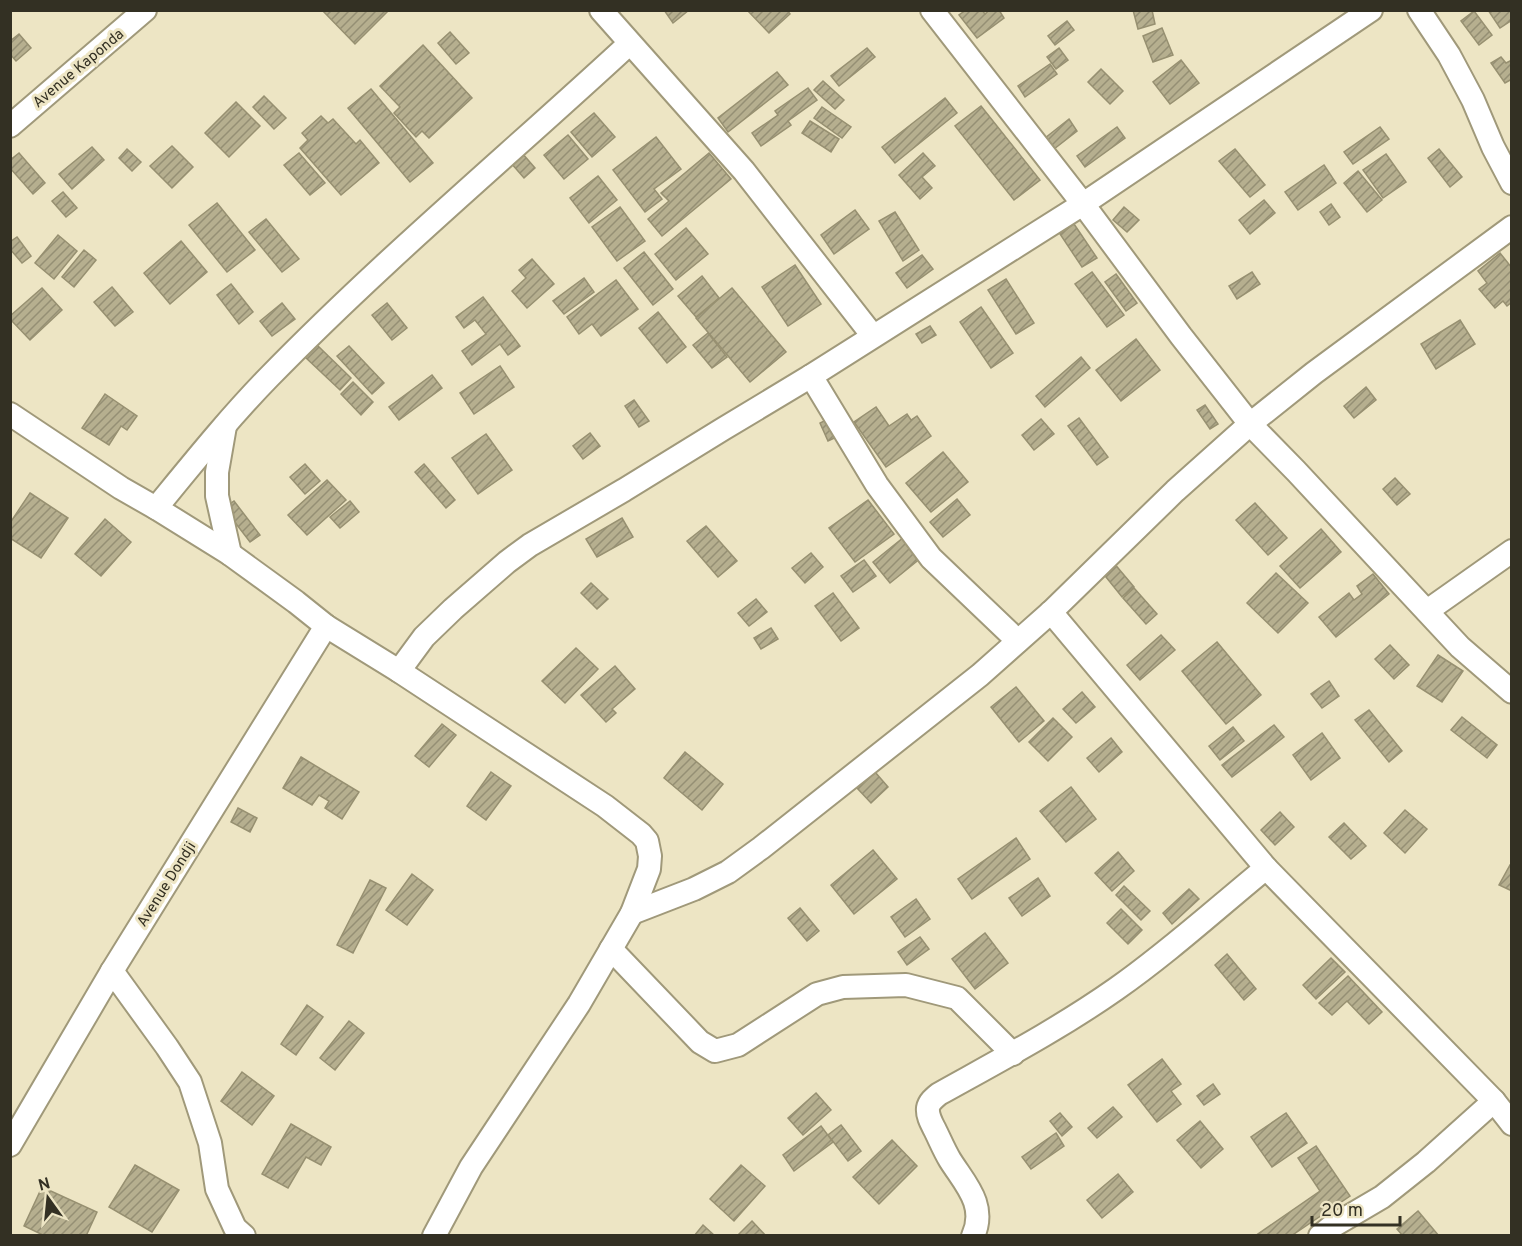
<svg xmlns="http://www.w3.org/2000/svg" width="1522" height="1246" viewBox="0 0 1522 1246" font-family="Overpass,sans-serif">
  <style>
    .building { fill: url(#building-hatch); stroke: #979071; stroke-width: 1.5 }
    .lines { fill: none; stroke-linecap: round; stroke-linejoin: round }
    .street-casing { stroke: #a0997a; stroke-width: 26 }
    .street { stroke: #fff; stroke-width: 22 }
    .labels { text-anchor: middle; stroke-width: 6; stroke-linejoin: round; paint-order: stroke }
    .street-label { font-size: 15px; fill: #333023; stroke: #ede5c4 }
  </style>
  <defs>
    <pattern id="building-hatch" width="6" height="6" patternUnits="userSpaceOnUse" patternTransform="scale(1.5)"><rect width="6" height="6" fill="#b6af8f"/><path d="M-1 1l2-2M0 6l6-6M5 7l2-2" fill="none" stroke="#958f74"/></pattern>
  </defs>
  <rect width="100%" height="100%" fill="#ede5c4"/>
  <!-- building -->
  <g class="building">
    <polygon points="322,10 389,10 355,44"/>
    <polygon points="664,10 689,10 673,23"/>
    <polygon points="747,10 787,10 790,14 769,33"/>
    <polygon points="966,10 982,10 985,14 989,10 999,10 1004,18 977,38 959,15"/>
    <polygon points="1133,10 1152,10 1155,24 1138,29"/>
    <polygon points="1488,10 1512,10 1512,20 1500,28"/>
    <polygon points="1474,11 1492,35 1479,45 1461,21"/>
    <polygon points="1067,21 1074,30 1055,45 1048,36"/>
    <polygon points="1162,28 1173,55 1153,62 1143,36"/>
    <polygon points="450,32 469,53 456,64 438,43"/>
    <polygon points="19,34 31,48 16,61 10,54 10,41"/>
    <polygon points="423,45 472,98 429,138 422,131 416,137 394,113 400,107 380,86"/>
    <polygon points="867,48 875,57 839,86 831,76"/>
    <polygon points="1059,48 1068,60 1056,69 1047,57"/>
    <polygon points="1501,57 1506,63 1512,60 1512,79 1505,83 1491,63"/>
    <polygon points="1181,60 1199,83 1170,104 1153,82"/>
    <polygon points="1050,64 1057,74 1025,97 1018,86"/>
    <polygon points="1101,69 1123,91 1110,104 1088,82"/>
    <polygon points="777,72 788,85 728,132 718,118"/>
    <polygon points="823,81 844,100 835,109 814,90"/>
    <polygon points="808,88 817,100 788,121 791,125 761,146 752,133 778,115 775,111"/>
    <polygon points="371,89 433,163 410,182 348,108"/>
    <polygon points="264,96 286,118 274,129 253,107"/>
    <polygon points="945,98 957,113 895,163 882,147"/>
    <polygon points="236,102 260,126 229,157 205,133"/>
    <polygon points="981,106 1040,180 1014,200 955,126"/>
    <polygon points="822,107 851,127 842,138 814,118"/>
    <polygon points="594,113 615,137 592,157 571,132"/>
    <polygon points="321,116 328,123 333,119 356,144 360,140 379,163 341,195 300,148 308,140 302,133"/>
    <polygon points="1069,119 1077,131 1054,149 1045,138"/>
    <polygon points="810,121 839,139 831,152 802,133"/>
    <polygon points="1117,127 1125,138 1085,167 1077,156"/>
    <polygon points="1380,127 1389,139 1353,164 1344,152"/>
    <polygon points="568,135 588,159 564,179 544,155"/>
    <polygon points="656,137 681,169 654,189 662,199 645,212 613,170"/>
    <polygon points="172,146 193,167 172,188 150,166"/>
    <polygon points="92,147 104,160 72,189 59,174"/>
    <polygon points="127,149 141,162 132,171 119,158"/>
    <polygon points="1235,149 1265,185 1250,197 1219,161"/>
    <polygon points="1439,149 1462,177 1450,187 1428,158"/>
    <polygon points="19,153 45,183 33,194 10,168 10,160"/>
    <polygon points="299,153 325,183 310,195 284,165"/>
    <polygon points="522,153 535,168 524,178 511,163"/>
    <polygon points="709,153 731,179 662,236 648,219 669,201 661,193"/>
    <polygon points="923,153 935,166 922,177 932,188 920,199 899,175"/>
    <polygon points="1386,154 1406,182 1383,198 1363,170"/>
    <polygon points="1324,165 1336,183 1298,210 1285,192"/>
    <polygon points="1358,171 1382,200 1367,212 1344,183"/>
    <polygon points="598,176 617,200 589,223 570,198"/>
    <polygon points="63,192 77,208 66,217 52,201"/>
    <polygon points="1264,200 1275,213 1250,234 1239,220"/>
    <polygon points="217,203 255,250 227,272 189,225"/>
    <polygon points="1331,204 1340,217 1329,225 1320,212"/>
    <polygon points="620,207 645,241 617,261 592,227"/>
    <polygon points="1124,207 1139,220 1127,232 1113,220"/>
    <polygon points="855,210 869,229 834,254 821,235"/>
    <polygon points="895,212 919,250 903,261 879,221"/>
    <polygon points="266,219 299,259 282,272 249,232"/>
    <polygon points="1074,224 1097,258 1082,267 1060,234"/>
    <polygon points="686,228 708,254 676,280 655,254"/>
    <polygon points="58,235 77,251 54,279 35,263"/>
    <polygon points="17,237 31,256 22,263 10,249 10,242"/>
    <polygon points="181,241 207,272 170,304 144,273"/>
    <polygon points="84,250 96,260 74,287 62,277"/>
    <polygon points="644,252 673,289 653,305 624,268"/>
    <polygon points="1500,253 1512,268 1512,302 1507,306 1503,301 1495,308 1479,289 1487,283 1478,271"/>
    <polygon points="922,255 933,269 907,288 896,273"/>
    <polygon points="532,259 554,284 527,308 512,291 526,278 519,270"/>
    <polygon points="795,265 821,304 788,326 762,287"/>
    <polygon points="1092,272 1124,315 1107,327 1075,284"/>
    <polygon points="1252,272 1260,284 1237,299 1229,286"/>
    <polygon points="1116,274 1137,303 1126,311 1105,282"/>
    <polygon points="702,276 719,298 696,317 678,296"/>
    <polygon points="584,278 594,292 564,314 553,301"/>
    <polygon points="1006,279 1034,323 1016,334 988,290"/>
    <polygon points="616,280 638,309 601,336 592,324 579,334 567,317"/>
    <polygon points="231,284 253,312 239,324 217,295"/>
    <polygon points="112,287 133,312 115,326 94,302"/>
    <polygon points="42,288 62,310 30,340 10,319 10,316"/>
    <polygon points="732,288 786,352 750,382 696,318"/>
    <polygon points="483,297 520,346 508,355 500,344 472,365 462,351 486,334 475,320 464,328 456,317"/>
    <polygon points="282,303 295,319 272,336 260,321"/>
    <polygon points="387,303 407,328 392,340 372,315"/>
    <polygon points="981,307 1013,353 991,368 960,322"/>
    <polygon points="658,312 686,347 667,363 639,328"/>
    <polygon points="1460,320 1475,344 1436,369 1421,344"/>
    <polygon points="930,326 936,335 922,343 916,334"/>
    <polygon points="708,333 727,357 712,368 693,345"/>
    <polygon points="1136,339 1160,370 1121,401 1096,370"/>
    <polygon points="317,345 351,378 340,390 305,357"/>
    <polygon points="349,346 384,383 372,394 337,356"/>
    <polygon points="1081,357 1090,368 1045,407 1036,396"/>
    <polygon points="500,366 514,387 474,414 460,393"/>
    <polygon points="432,375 442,388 399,420 389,407"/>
    <polygon points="353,382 373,402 361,415 341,394"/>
    <polygon points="1366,387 1376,400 1354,418 1344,406"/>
    <polygon points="105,394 137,416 127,430 121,426 109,445 82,428"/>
    <polygon points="634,400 649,421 639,427 625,406"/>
    <polygon points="1205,405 1218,424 1210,429 1197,410"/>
    <polygon points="876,407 889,426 907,414 911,420 917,416 931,436 886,467 854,422"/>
    <polygon points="830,418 839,436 828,441 820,423"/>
    <polygon points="1079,418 1108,457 1097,465 1068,426"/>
    <polygon points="1041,419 1054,434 1034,450 1022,435"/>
    <polygon points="590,433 600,446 583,459 573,446"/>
    <polygon points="486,434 512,470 478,494 452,458"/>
    <polygon points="943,452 968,482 931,512 906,483"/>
    <polygon points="305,464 320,481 305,494 290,477"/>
    <polygon points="424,464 455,500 446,508 415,472"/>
    <polygon points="1395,478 1410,494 1397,505 1383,489"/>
    <polygon points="327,480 346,500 307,535 288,515"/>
    <polygon points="30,493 68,518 41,558 10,538 10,523"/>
    <polygon points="957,499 970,515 943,537 930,522"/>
    <polygon points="868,500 894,534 855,562 829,528"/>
    <polygon points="234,501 260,535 250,542 224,508"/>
    <polygon points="350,501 359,512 340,528 330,517"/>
    <polygon points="1255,503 1287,538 1268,555 1236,520"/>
    <polygon points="622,518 633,537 597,557 586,539"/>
    <polygon points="105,519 131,542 101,576 75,554"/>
    <polygon points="706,526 737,561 718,577 687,541"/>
    <polygon points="1321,529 1341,552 1300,588 1280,566"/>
    <polygon points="904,537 921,558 890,583 873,562"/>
    <polygon points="811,553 823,567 805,583 792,568"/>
    <polygon points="864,560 876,576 853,592 841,576"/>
    <polygon points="1113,562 1134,587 1122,597 1102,572"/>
    <polygon points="1276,573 1308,603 1278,633 1247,603"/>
    <polygon points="1373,574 1389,594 1336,637 1319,617 1349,593 1354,600 1362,594 1357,586"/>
    <polygon points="591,583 608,599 597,609 581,593"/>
    <polygon points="1134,588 1157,614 1146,624 1123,598"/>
    <polygon points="833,593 859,628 841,641 815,606"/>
    <polygon points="756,599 767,612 749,626 738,613"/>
    <polygon points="771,628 778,639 761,649 754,638"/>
    <polygon points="1161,635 1175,650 1140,680 1127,665"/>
    <polygon points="1217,642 1261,695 1226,724 1182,671"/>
    <polygon points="1390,645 1409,665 1394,679 1375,659"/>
    <polygon points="576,648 598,669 565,703 542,681"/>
    <polygon points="1438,655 1463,671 1442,702 1417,686"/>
    <polygon points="615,666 635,689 612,709 616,713 606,722 581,695"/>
    <polygon points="1329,681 1339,696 1322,708 1311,694"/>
    <polygon points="1016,687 1044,721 1019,742 991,707"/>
    <polygon points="1082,692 1095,707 1076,723 1063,709"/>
    <polygon points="1369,710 1402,751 1389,762 1355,720"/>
    <polygon points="1462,717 1497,745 1487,758 1451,730"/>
    <polygon points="1053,718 1072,737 1048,761 1029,742"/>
    <polygon points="442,724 456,735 429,767 415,756"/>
    <polygon points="1274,725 1284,737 1232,777 1222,765"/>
    <polygon points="1233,727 1244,741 1220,760 1209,746"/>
    <polygon points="1322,733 1340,758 1311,780 1293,755"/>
    <polygon points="1111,738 1122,752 1099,772 1087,758"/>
    <polygon points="685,752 723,784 702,810 664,778"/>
    <polygon points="301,757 359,792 342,819 325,808 329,801 319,795 312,805 283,788"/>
    <polygon points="491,772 511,786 486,820 467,806"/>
    <polygon points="875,772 888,787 871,803 857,788"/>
    <polygon points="1071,787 1096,819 1066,842 1040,811"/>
    <polygon points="238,808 257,818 250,832 231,822"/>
    <polygon points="1405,810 1427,829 1405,853 1384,833"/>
    <polygon points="1280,812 1294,827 1275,845 1261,830"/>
    <polygon points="1344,823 1366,846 1351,859 1329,837"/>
    <polygon points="1016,838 1030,859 972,899 958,879"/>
    <polygon points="873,850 897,879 854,914 831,885"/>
    <polygon points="1118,852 1134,871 1112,891 1095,873"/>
    <polygon points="1510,865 1512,866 1512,891 1499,885"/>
    <polygon points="412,874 433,890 407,925 386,910"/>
    <polygon points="1038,878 1050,896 1022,916 1009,898"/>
    <polygon points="370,880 386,888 353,953 337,945"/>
    <polygon points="1124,886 1150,911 1141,920 1116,895"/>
    <polygon points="1189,889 1199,899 1172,924 1163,913"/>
    <polygon points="916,899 930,919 905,937 891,917"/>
    <polygon points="800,908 819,931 807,941 788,918"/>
    <polygon points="1121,909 1142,930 1128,944 1107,923"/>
    <polygon points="985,933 1008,963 975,989 952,959"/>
    <polygon points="920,937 929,949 907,965 898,952"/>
    <polygon points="1227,954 1256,989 1244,1000 1215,965"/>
    <polygon points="1331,958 1345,972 1316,999 1303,985"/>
    <polygon points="1348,976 1382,1012 1369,1024 1347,1001 1332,1015 1319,1003"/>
    <polygon points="307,1005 323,1017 296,1055 281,1044"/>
    <polygon points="349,1021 364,1033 335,1070 320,1058"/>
    <polygon points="1162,1059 1181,1084 1171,1091 1181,1104 1157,1122 1128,1085"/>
    <polygon points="242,1072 274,1096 252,1125 221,1101"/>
    <polygon points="1213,1084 1220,1094 1204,1105 1197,1096"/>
    <polygon points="816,1093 831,1110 803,1135 788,1118"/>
    <polygon points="1113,1107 1122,1117 1097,1138 1088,1128"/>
    <polygon points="1060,1113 1072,1127 1062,1136 1050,1121"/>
    <polygon points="1286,1113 1307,1143 1272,1167 1251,1137"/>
    <polygon points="1200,1121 1223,1149 1201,1168 1177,1140"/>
    <polygon points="291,1124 331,1147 321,1165 306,1157 288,1188 262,1174"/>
    <polygon points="841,1125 861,1151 848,1161 828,1135"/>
    <polygon points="821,1126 833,1142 794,1171 783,1155"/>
    <polygon points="1056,1133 1064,1146 1031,1169 1022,1157"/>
    <polygon points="892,1140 917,1166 879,1204 853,1177"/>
    <polygon points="1316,1146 1350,1196 1291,1236 1255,1236 1320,1191 1298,1158"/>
    <polygon points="135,1165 179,1190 152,1232 109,1207"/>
    <polygon points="741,1165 765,1186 734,1221 710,1199"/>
    <polygon points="1118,1174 1133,1192 1102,1218 1087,1200"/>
    <polygon points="42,1187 97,1212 86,1236 45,1236 24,1226"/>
    <polygon points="1418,1211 1439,1236 1403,1236 1397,1229"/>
    <polygon points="752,1221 766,1236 737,1236"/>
    <polygon points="703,1225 715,1236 694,1236"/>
  </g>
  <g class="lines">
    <!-- street casing -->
    <g class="street-casing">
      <g id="street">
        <polyline points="601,10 744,171 873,336"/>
        <polyline points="932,10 1083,204 1181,336 1250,424 1296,471 1460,647 1512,692"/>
        <polyline points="1419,10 1449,55 1473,100 1493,147 1512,183"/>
        <polyline points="10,126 145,10"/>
        <polyline points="811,376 877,485 931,558 1018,641"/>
        <polyline points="10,414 121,488 156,508 230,554 296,602 326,626 399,671 605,806 641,834 647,841 650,856 649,869 632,913 579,1004 471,1167 434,1236"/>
        <polyline points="225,426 217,472 217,496 230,554"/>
        <path d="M156,508C193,463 229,418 269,377C383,260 509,155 629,44"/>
        <polyline points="1427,611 1512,551"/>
        <polyline points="1051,612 1266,868 1494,1101 1512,1124"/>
        <polyline points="399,671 424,637 453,609 507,562 530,545 624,490 723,429 811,376 1083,204 1371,10"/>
        <polyline points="632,913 694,889 728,872 761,848 980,675 1051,612 1175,491 1250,424 1314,373 1512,227"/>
        <polyline points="611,949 700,1042 715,1051 738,1045 817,994 843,987 906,985 957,998 1013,1054"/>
        <polyline points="112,971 167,1047 190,1082 210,1143 217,1189 235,1228 244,1236"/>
        <polyline points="10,1145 112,971 326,626"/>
        <path d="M973,1236C987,1205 965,1184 950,1160C944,1150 940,1140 935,1130C932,1124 927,1116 928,1108C929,1102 934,1098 939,1094C1000,1060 1059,1029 1116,989C1169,952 1217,908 1266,868"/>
        <polyline points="1320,1236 1331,1227 1382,1197 1426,1162 1494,1101"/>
      </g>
    </g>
    <!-- street -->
    <use href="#street" class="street"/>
  </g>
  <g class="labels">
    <!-- street labels -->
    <g class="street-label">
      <text transform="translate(78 68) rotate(-40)" y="5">Avenue Kaponda</text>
      <text transform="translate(166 884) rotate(-58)" y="5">Avenue Dondji</text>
    </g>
  </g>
  <!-- border -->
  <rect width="1522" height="1246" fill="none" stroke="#333023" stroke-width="24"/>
  <!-- north arrow -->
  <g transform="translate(48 1198) rotate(345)" stroke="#ede5c4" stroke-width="4.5" paint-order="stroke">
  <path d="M0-4.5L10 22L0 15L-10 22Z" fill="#333023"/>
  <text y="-9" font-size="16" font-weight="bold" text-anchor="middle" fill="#333023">N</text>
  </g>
  <!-- scale -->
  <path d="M1312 1216v9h88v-9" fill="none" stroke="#333023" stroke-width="3"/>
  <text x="1321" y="1216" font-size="18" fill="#333023" stroke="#ede5c4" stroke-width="4.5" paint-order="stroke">20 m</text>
</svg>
